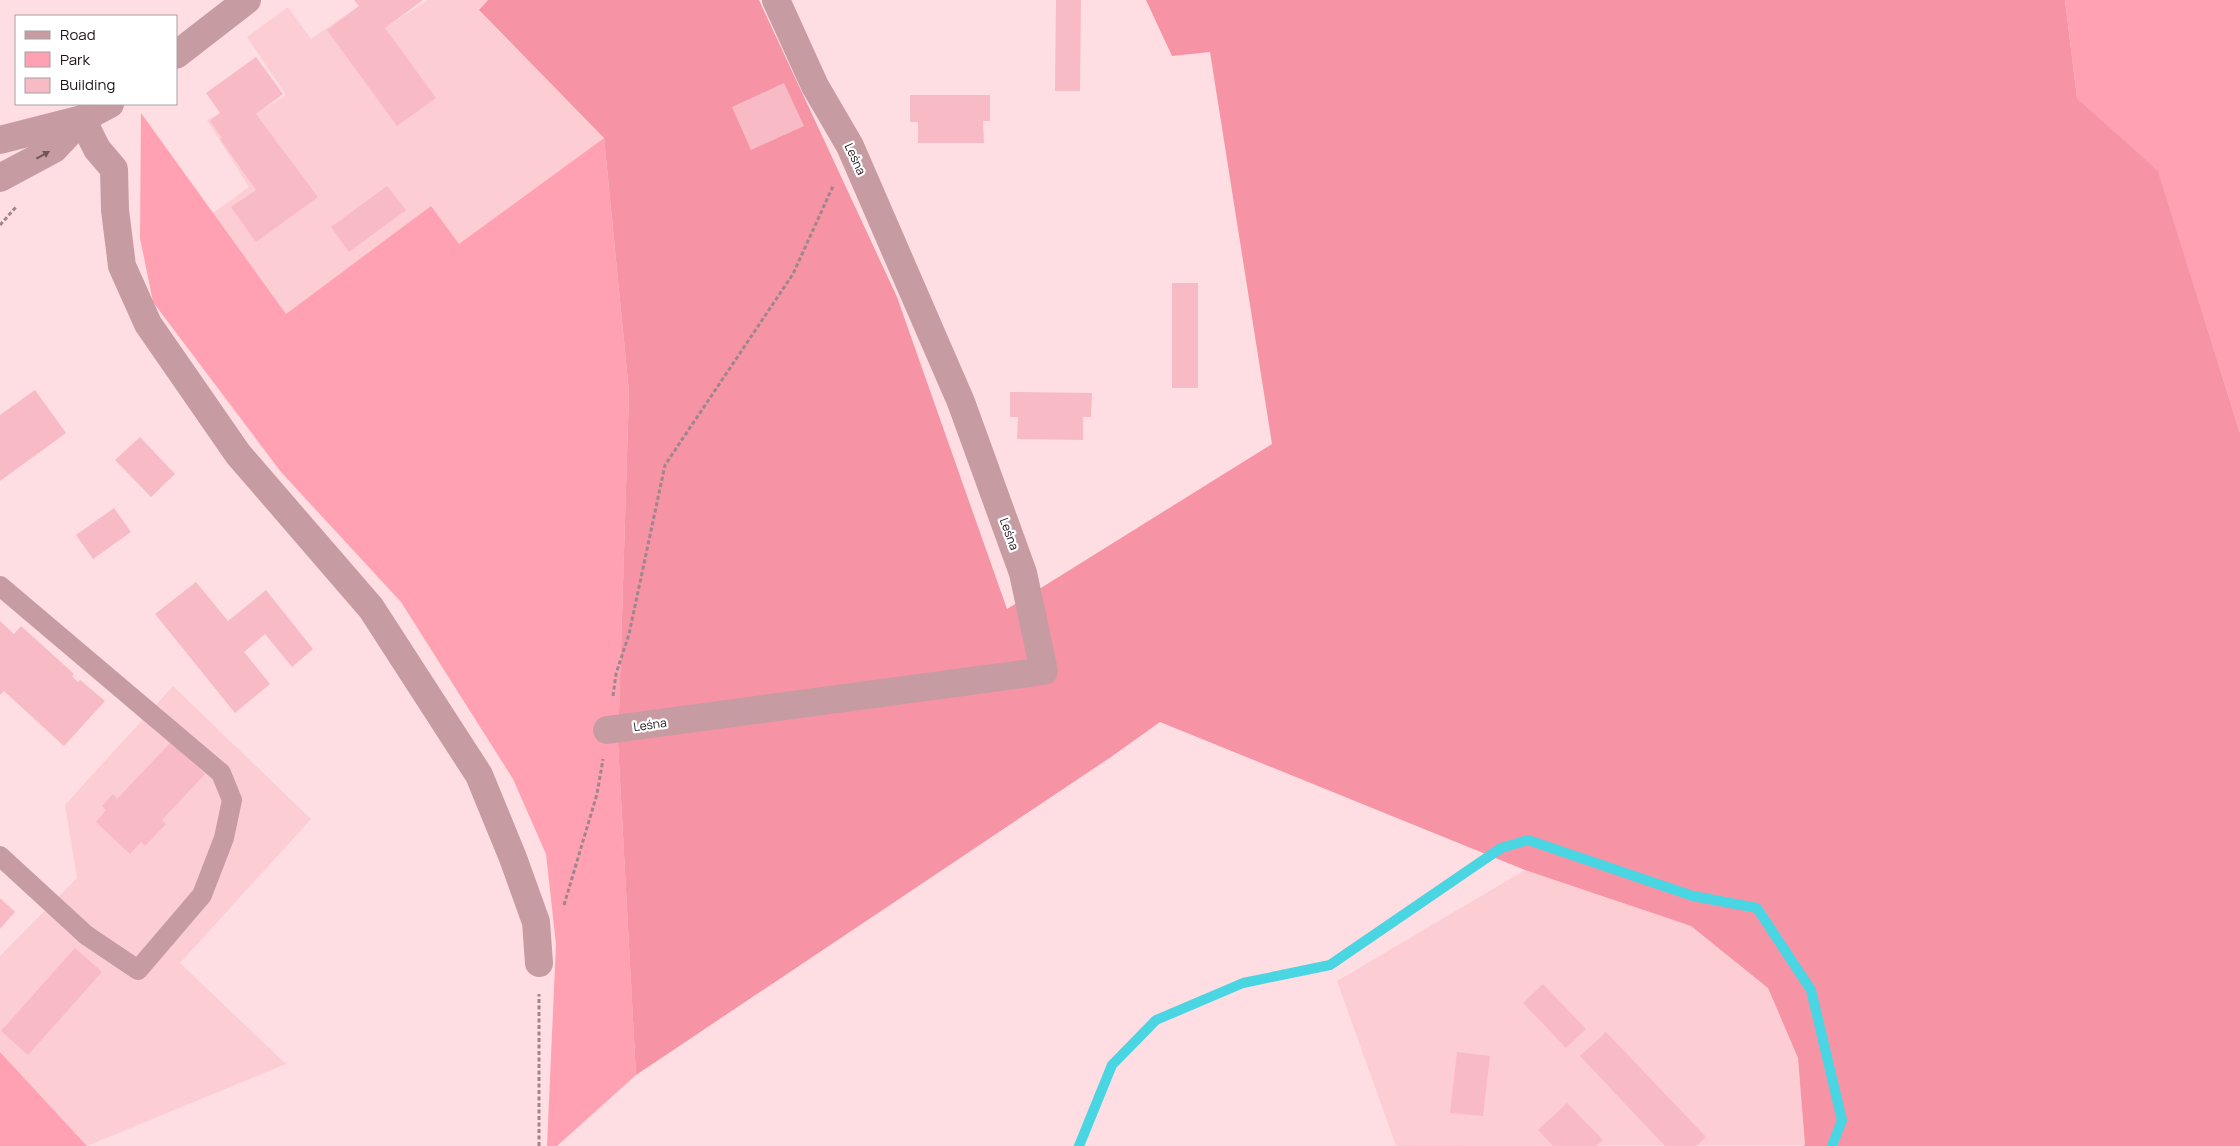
<svg xmlns="http://www.w3.org/2000/svg" width="2240" height="1146" viewBox="0 0 2240 1146" font-family="Manrope,sans-serif">
  <style>
    .built { fill: #fdcdd4 }
    .green { fill: #ffa1b2 }
    .forest { fill: #f694a6 }
    .lines { fill: none; stroke-linecap: round; stroke-linejoin: round }
    .stream { stroke: #49d5e2; stroke-width: 10 }
    .building { fill: #f8bbc5 }
    .path { stroke: #9e868a; stroke-width: 3; stroke-dasharray: 4 2.5; stroke-linecap: butt }
    .service { stroke: #c79ba2; stroke-width: 20 }
    .minor { stroke: #c79ba2; stroke-width: 28 }
    .oneway { fill: #72565b }
    .labels { text-anchor: middle; stroke-width: 4.5; stroke-linejoin: round; paint-order: stroke }
    .street-label { font-size: 12px; fill: #1e1114; stroke: #fff }
  </style>
  <rect width="100%" height="100%" fill="#fedee2"/>
  <!-- built -->
  <g class="built">
    <polygon points="428,0 488,0 479,11 604,138 459,245 431,207 286,314 213,213 249,187 207,120 220,113 256,114 286,95 247,37 288,7 311,39 359,6 378,32"/>
    <polygon points="173,686 311,819 180,963 286,1064 87,1146 0,1052 0,956 77,878 65,805"/>
    <polygon points="1525,870 1691,926 1768,988 1798,1058 1805,1145 1396,1146 1337,981"/>
  </g>
  <!-- green -->
  <g class="green">
    <polygon points="2065,0 2240,0 2240,433 2158,172 2077,98"/>
    <polygon points="141,113 286,314 431,206 459,244 604,138 629,392 618,743 636,1075 557,1146 547,1146 556,944 546,854 513,779 401,602 281,472 153,302 140,238"/>
    <polygon points="0,1052 87,1146 0,1146"/>
  </g>
  <!-- forest -->
  <polygon class="forest" points="488,0 759,0 897,297 1007,609 1272,444 1210,52 1172,56 1146,0 2065,0 2077,98 2158,171 2240,433 2240,1146 1802,1146 1805,1145 1798,1058 1768,988 1691,926 1525,870 1160,722 1111,757 636,1075 618,743 629,392 604,138 479,10"/>
  <g class="lines">
    <!-- stream -->
    <polyline class="stream" points="1079,1146 1112,1065 1156,1020 1243,983 1330,965 1501,848 1528,840 1693,896 1757,908 1811,990 1842,1120 1832,1146"/>
  </g>
  <!-- building -->
  <g class="building">
    <polygon points="354,0 423,0 385,28 436,98 397,126 327,30 359,6"/>
    <polygon points="1056,0 1081,0 1080,91 1055,91"/>
    <polygon points="256,57 283,94 256,114 318,197 256,242 231,207 256,190 220,139 222,138 210,121 220,113 206,93"/>
    <polygon points="784,83 804,126 751,150 732,107"/>
    <polygon points="910,95 990,95 990,121 983,121 984,143 918,143 918,122 910,122"/>
    <polygon points="387,186 406,210 349,252 331,227"/>
    <rect x="1172" y="283" width="26" height="105"/>
    <polygon points="35,390 66,433 0,481 0,415"/>
    <polygon points="1010,392 1092,393 1091,417 1083,417 1083,440 1017,439 1018,417 1010,417"/>
    <polygon points="140,437 175,474 151,497 115,460"/>
    <polygon points="114,508 131,532 93,559 76,535"/>
    <polygon points="196,582 228,621 266,590 313,649 292,667 265,634 244,652 270,684 235,713 155,614"/>
    <polygon points="0,621 14,634 21,626 74,674 72,676 78,682 80,680 105,701 64,746 4,691 0,695"/>
    <polygon points="171,742 205,774 162,820 166,824 145,846 141,842 130,854 96,822 106,810 102,806 113,794 117,799"/>
    <polygon points="0,898 15,912 0,929"/>
    <polygon points="75,948 102,972 28,1055 1,1031"/>
    <polygon points="1543,984 1586,1029 1566,1048 1523,1003"/>
    <polygon points="1606,1032 1706,1137 1696,1146 1665,1146 1580,1056"/>
    <polygon points="1457,1052 1490,1056 1483,1116 1450,1113"/>
    <polygon points="1567,1103 1603,1140 1596,1146 1553,1146 1538,1130"/>
  </g>
  <g class="lines">
    <!-- path -->
    <g class="path">
      <polyline points="0,225 16,207"/>
      <polyline points="613,696 616,674 629,634 665,465 793,274 833,186"/>
      <polyline points="564,905 597,794 603,759"/>
      <polyline points="539,1146 539,994"/>
    </g>
    <!-- service -->
    <polyline class="service" points="0,586 221,773 232,800 224,838 202,895 138,970 86,935 0,856"/>
    <!-- minor -->
    <g class="minor">
      <polyline points="176,55 247,0"/>
      <polyline points="82,119 97,149 114,169 115,210 122,266 148,324 238,454 371,608 479,775 513,858 536,922 539,963"/>
      <polyline points="0,140 82,119 110,104"/>
      <polyline points="0,178 54,149 82,119"/>
      <polyline points="607,730 1044,671 1023,573 961,402 850,146 815,86 776,0"/>
    </g>
  </g>
  <!-- one-way arrows -->
  <defs><path id="oneway-solid" d="M-6-.8H1V-3.2L6.5 0L1 3.2V.8H-6Z" transform="scale(1.25)"/></defs>
  <use class="oneway" href="#oneway-solid" transform="translate(43 155) rotate(-29)"/>
  <g class="labels">
    <!-- street labels -->
    <g class="street-label">
      <text transform="translate(855 159) rotate(65)" y="4">Leśna</text>
      <text transform="translate(1009 534) rotate(70)" y="4">Leśna</text>
      <text transform="translate(650 725) rotate(-8)" y="4">Leśna</text>
    </g>
  </g>
  <!-- legend -->
  <rect x="15" y="15" width="162" height="90" fill="#ffffff" stroke="#a5a0a1"/>
  <rect x="25" y="31" width="25" height="8" fill="#c79ba2" stroke="#a5a0a1"/>
  <text x="60" y="40" font-size="15" fill="#1e1114">Road</text>
  <rect x="25" y="52" width="25" height="15" fill="#ffa1b2" stroke="#a5a0a1"/>
  <text x="60" y="65" font-size="15" fill="#1e1114">Park</text>
  <rect x="25" y="78" width="25" height="15" fill="#f8bbc5" stroke="#a5a0a1"/>
  <text x="60" y="90" font-size="15" fill="#1e1114">Building</text>
</svg>
